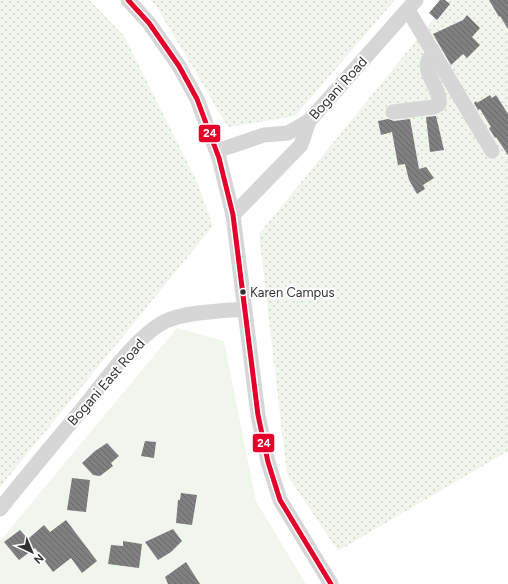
<svg xmlns="http://www.w3.org/2000/svg" width="508" height="584" viewBox="0 0 508 584" font-family="Figtree,sans-serif">
  <style>
    .grass { fill: #f0f6ed }
    .garden { fill: url(#garden-dots) }
    .building { fill: url(#building-back-hatch) }
    .lines { fill: none; stroke-linecap: round; stroke-linejoin: round }
    .minor { stroke: #d6d6d6; stroke-width: 15 }
    .bus-1-casing { stroke: #fff; stroke-width: 8 }
    .bus-1 { stroke: #e4002b; stroke-width: 5 }
    .bus-dot { fill: #323232; stroke: #fff; stroke-width: 1.5 }
    .labels { text-anchor: middle; stroke-width: 4; stroke-linejoin: round; paint-order: stroke }
    .bus-label { font-size: 13px; fill: #323232; stroke: #fff; text-anchor: start }
    .street-label { font-size: 14px; fill: #323232; stroke: #fff }
    .line-badge { stroke: #fff; stroke-width: 1.5 }
    .badge-label { font-size: 11px; text-anchor: middle; font-weight: bold; fill: #fff }
  </style>
  <defs>
    <pattern id="garden-dots" width="8" height="8" patternUnits="userSpaceOnUse"><rect width="8" height="8" fill="#f0f6ed"/><path d="M2 2h.1M6 6h.1" fill="none" stroke="#ced3cc" stroke-width="1.8" stroke-linecap="round"/></pattern>
    <pattern id="building-back-hatch" width="6" height="6" patternUnits="userSpaceOnUse"><rect width="6" height="6" fill="#808080"/><path d="M-1 5l2 2M0 0l6 6M5-1l2 2" fill="none" stroke="#696969"/></pattern>
  </defs>
  <rect width="100%" height="100%" fill="#fff"/>
  <!-- grass -->
  <polygon class="grass" points="177,328 224,341 256,501 306,584 0,584 0,541"/>
  <!-- garden -->
  <g class="garden">
    <polygon points="0,0 89,0 124,36 197,182 213,226 0,487"/>
    <polygon points="150,0 395,0 295,116 228,127 155,4"/>
    <polygon points="449,0 508,0 508,451 338,551 287,475 259,234"/>
  </g>
  <!-- building -->
  <g class="building">
    <polygon points="440,0 445,0 450,4 437,20 429,13"/>
    <polygon points="489,0 508,0 508,29 500,16 499,17"/>
    <polygon points="467,15 480,28 472,37 480,45 467,58 463,54 451,65 433,34 463,20"/>
    <polygon points="490,95 492,98 496,95 508,114 508,155 496,137 495,138 489,128 491,127 480,109 478,110 474,103 476,101 477,103"/>
    <polygon points="436,116 444,150 430,152 426,117"/>
    <polygon points="388,119 394,121 410,119 419,169 426,167 434,178 423,185 425,189 417,194 409,180 405,164 398,165 392,132 381,135 378,121"/>
    <polygon points="145,441 156,442 154,458 141,456"/>
    <polygon points="107,443 119,456 111,463 113,466 100,476 93,475 82,463 95,451"/>
    <polygon points="72,478 90,480 86,512 67,510"/>
    <polygon points="181,493 197,495 192,525 176,523 178,500 180,500"/>
    <polygon points="66,520 97,561 82,573 71,558 53,572 35,548 19,560 4,542 20,530 28,539 44,525 50,532"/>
    <polygon points="173,529 182,541 171,552 158,560 145,542"/>
    <polygon points="123,541 142,544 139,568 108,564 111,545 123,546"/>
    <polygon points="186,562 200,584 168,584 165,577"/>
  </g>
  <g class="lines">
    <!-- minor -->
    <g class="minor">
      <polyline points="128,0 149,23 179,66 197,99 219,158 233,215 258,415 268,462 280,500 331,584"/>
      <polyline points="408,10 492,151"/>
      <path d="M393,112L434,107L439,104C441,88 423,74 428,61C429,59 432,56 433,53"/>
      <polyline points="217,151 264,135 288,133 309,121 416,0"/>
      <polyline points="233,215 301,145 309,121"/>
      <path d="M0,509C27,475 55,442 83,408C103,383 138,334 166,321C186,312 221,311 244,309"/>
    </g>
    <!-- bus-1 casing -->
    <g class="bus-1-casing">
      <polyline id="bus-1" points="128,0 149,23 179,66 197,99 219,158 233,215 258,415 268,462 280,500 331,584"/>
    </g>
    <!-- bus-1 -->
    <use href="#bus-1" class="bus-1"/>
  </g>
  <!-- markers -->
  <circle class="bus-dot" cx="243" cy="292" r="3.5"/>
  <g class="labels">
    <!-- bus labels -->
    <g class="bus-label">
      <text x="250" y="297">Karen Campus</text>
    </g>
    <!-- street labels -->
    <g class="street-label">
      <text transform="translate(338 88) rotate(-48)" y="5">Bogani Road</text>
      <text transform="translate(106 382) rotate(-49)" y="5">Bogani East Road</text>
    </g>
  </g>
  <g class="line-badge">
    <rect x="198" y="124" width="23" height="19" rx="4" fill="#e4002b"/>
    <rect x="252" y="433" width="23" height="20" rx="4" fill="#e4002b"/>
  </g>
  <g class="badge-label">
    <text x="210" y="137">24</text>
    <text x="264" y="447">24</text>
  </g>
  <!-- north arrow -->
  <g transform="translate(32 552) rotate(136)" stroke="#ffffff" stroke-width="3" paint-order="stroke">
  <path d="M0-3L7 15L0 10L-7 15Z" fill="#323232"/>
  <text y="-6" font-size="11" font-weight="bold" text-anchor="middle" fill="#323232">N</text>
  </g>
</svg>
